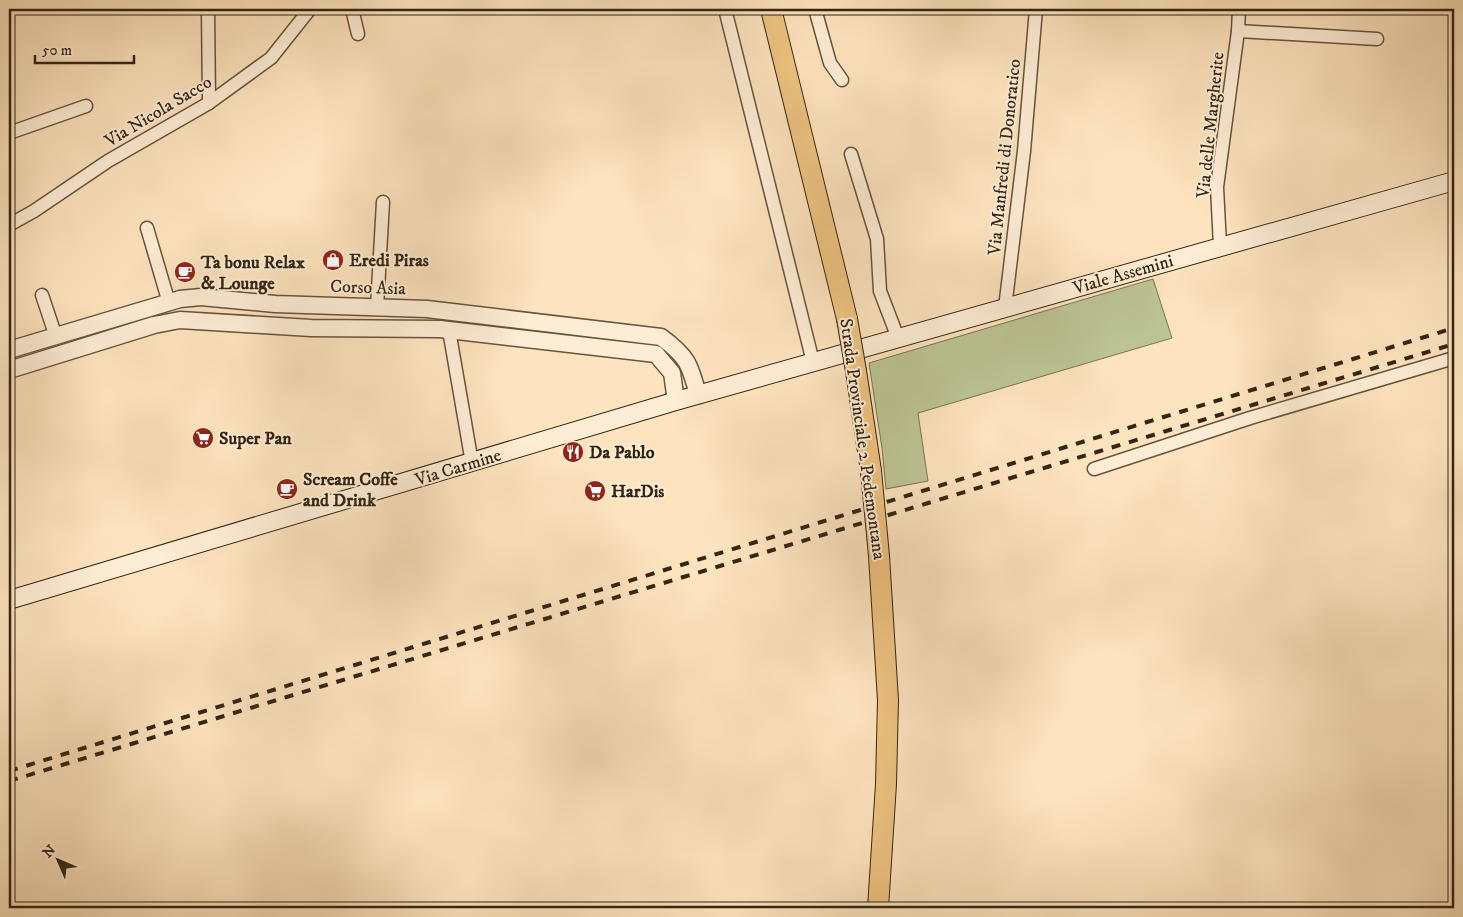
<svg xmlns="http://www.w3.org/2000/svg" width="1463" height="917" viewBox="0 0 1463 917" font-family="'IM FELL DW Pica',serif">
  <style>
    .green { fill: #bcc494; stroke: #787454 }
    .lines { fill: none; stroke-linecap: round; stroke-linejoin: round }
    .minor-casing { stroke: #66543e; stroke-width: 15 }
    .tertiary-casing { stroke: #66543e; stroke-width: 19 }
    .secondary-casing { stroke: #332513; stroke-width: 20 }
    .primary-casing { stroke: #332513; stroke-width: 22 }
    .minor { stroke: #feedd5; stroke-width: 12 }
    .tertiary { stroke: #feedd5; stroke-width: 16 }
    .secondary { stroke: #feedd5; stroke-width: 18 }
    .primary { stroke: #eec27f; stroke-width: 20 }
    .rail { stroke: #332513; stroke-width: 4; stroke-dasharray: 9 9; stroke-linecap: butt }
    .primary-bridge-casing { stroke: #332513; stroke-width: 22; stroke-linecap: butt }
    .primary-bridge { stroke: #eec27f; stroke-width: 20 }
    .labels { text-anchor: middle; stroke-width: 4; stroke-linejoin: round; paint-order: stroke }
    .street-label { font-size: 18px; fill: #332513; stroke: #feedd5 }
    .poi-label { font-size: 18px; font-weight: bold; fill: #332513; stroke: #feedd5; text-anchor: start }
  </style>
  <rect width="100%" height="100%" fill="#fde3be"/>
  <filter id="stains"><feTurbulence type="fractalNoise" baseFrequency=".004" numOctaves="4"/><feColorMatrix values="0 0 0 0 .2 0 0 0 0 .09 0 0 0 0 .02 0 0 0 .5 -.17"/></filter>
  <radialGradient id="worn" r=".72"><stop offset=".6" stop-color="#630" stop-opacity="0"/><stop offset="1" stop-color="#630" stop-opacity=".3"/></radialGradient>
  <!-- green -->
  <polygon class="green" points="1153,279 1172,338 918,413 928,481 886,489 882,448 869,363"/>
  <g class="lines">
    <!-- minor casing -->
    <g class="minor-casing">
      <g id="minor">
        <polyline points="208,9 209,103"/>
        <polyline points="352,9 358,34"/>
        <polyline points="725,9 813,362"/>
        <polyline points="815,9 830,63 842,80"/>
        <polyline points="1238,31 1377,39"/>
        <polyline points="9,133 86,106"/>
        <polyline points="851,154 877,239 880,291 898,338"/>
        <polyline points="9,225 34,211 108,161 209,103 271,58 310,9"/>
        <polyline points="147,228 169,303"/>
        <polyline points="1220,246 1217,187 1238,31 1239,9"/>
        <polyline points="42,295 56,337"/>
        <polyline points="377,307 383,202"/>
        <polyline points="1005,308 1024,151 1036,9"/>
        <polyline points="449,330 472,463"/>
        <polyline points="1094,469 1250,418 1454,358"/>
      </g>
    </g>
    <!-- tertiary casing -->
    <g class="tertiary-casing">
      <g id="tertiary">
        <path d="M9,350L180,299L201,297L275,304L427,309L661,337C687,356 690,364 698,395"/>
        <polyline points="9,370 154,325 180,320 311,328 440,329 656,354 672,373 676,401"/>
      </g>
    </g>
    <!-- secondary casing -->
    <g class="secondary-casing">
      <polyline id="secondary" points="9,600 676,401 1454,181"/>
    </g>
    <!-- primary casing -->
    <g class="primary-casing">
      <g id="primary">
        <polyline points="771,9 847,319"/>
        <polyline points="856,371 871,471"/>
        <polyline points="878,908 886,784 888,700 879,556"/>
      </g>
    </g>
    <!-- minor -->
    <use href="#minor" class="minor"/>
    <!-- tertiary -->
    <use href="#tertiary" class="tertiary"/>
    <!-- secondary -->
    <use href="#secondary" class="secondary"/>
    <!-- primary -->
    <use href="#primary" class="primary"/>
    <!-- rail -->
    <g class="rail">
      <polyline points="9,771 1454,328"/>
      <polyline points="9,781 1454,344"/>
    </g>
    <!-- primary-bridge casing -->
    <g class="primary-bridge-casing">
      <g id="primary-bridge">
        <polyline points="847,319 856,371"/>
        <polyline points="871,471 879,556"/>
      </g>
    </g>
    <!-- primary-bridge -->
    <use href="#primary-bridge" class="primary-bridge"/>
  </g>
  <!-- icons -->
  <defs>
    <g id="shop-disc" transform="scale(1.125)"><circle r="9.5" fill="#8f2418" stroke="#feedd5"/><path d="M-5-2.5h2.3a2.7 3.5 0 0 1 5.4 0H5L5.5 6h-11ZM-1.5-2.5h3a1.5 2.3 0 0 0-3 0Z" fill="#fff"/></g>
    <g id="cafe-disc" transform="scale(1.125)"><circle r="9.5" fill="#8f2418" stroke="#feedd5"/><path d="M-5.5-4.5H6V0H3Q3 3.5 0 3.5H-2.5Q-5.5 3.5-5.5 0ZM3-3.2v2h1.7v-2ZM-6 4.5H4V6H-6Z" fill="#fff"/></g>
    <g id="supermarket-disc" transform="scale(1.125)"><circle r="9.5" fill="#8f2418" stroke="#feedd5"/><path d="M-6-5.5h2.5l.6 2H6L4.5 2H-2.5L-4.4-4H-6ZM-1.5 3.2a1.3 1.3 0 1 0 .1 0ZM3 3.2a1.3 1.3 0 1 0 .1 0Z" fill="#fff"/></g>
    <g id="restaurant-disc" transform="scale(1.125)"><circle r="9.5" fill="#8f2418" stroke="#feedd5"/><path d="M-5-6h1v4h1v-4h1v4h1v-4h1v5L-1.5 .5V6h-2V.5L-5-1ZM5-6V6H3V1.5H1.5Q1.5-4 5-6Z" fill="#fff"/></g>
  </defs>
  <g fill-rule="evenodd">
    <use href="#shop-disc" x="333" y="260"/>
    <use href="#cafe-disc" x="185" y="272"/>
    <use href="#supermarket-disc" x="203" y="438"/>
    <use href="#restaurant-disc" x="573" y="452"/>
    <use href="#cafe-disc" x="287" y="489"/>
    <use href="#supermarket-disc" x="595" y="491"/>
  </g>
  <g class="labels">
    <!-- street labels -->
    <g class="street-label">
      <text transform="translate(158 111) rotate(-31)" y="6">Via Nicola Sacco</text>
      <text transform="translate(1210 125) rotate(-84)" y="6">Via delle Margherite</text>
      <text transform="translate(1004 157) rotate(-84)" y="6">Via Manfredi di Donoratico</text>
      <text transform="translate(1123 274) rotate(-16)" y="6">Viale Assemini</text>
      <text transform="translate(368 287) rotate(2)" y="6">Corso Asia</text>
      <text transform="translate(863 439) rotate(82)" y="6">Strada Provinciale 2 Pedemontana</text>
      <text transform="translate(458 467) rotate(-17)" y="6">Via Carmine</text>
    </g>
    <!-- poi labels -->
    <g class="poi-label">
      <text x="349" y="266">Eredi Piras</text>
      <text x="201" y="268">Ta bonu Relax<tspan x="201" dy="21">&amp; Lounge</tspan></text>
      <text x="219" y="444">Super Pan</text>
      <text x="589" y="458">Da Pablo</text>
      <text x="303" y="485">Scream Coffe<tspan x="303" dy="21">and Drink</tspan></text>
      <text x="611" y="497">HarDis</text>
    </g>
  </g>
  <!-- margin -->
  <rect width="1463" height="917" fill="none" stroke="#fde3be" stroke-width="30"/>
  <rect x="10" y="10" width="1443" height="897" fill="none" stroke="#332513" stroke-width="2.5"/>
  <rect x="15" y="15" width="1433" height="887" fill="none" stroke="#332513"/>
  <!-- north arrow -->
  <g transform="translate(58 860) rotate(315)" stroke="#feedd5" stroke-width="4" paint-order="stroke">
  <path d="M0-4L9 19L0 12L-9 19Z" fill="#332513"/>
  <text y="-8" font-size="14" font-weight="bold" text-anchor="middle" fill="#332513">N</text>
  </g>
  <!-- scale -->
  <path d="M35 55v8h99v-8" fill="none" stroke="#332513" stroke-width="2.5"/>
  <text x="42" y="55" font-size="15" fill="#332513" stroke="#feedd5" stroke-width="4" paint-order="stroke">50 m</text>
  <rect width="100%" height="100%" filter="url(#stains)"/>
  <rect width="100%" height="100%" fill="url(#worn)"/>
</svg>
